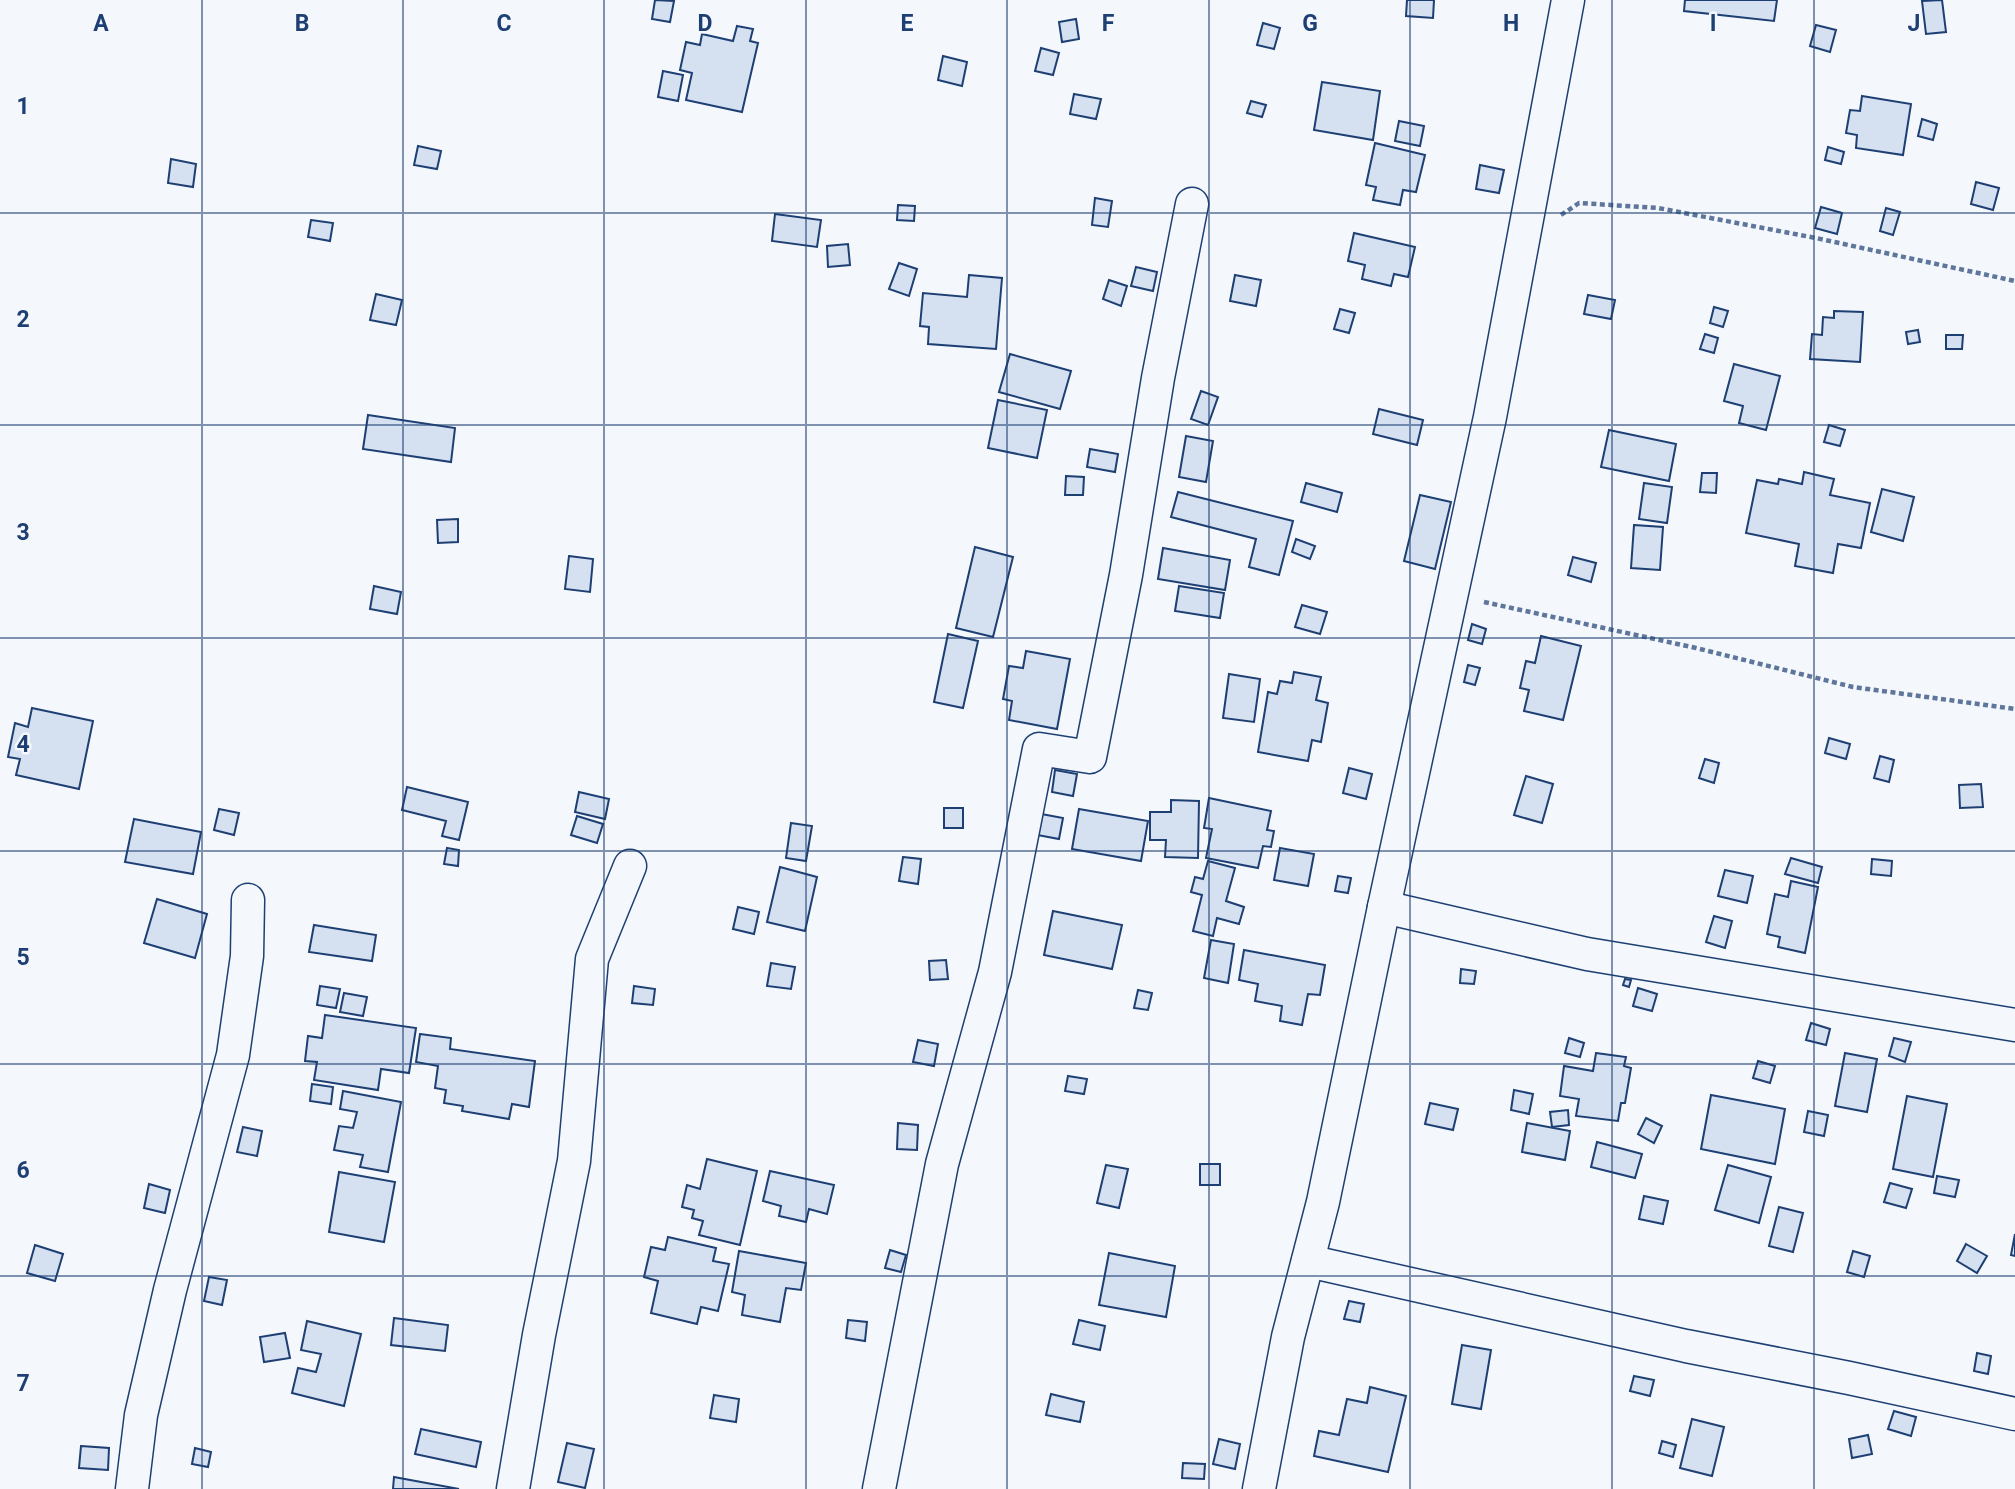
<svg xmlns="http://www.w3.org/2000/svg" width="2015" height="1489" viewBox="0 0 2015 1489" font-family="Roboto,sans-serif">
  <style>
    .building { fill: #d5e0f0; stroke: #1d3f73; stroke-width: 2 }
    .lines { fill: none; stroke-linecap: round; stroke-linejoin: round }
    .street-casing { stroke: #1d3f73; stroke-width: 35 }
    .path { stroke: #5e769c; stroke-width: 4.5; stroke-dasharray: 5 3.5; stroke-linecap: butt }
    .street { stroke: #f4f7fb; stroke-width: 32 }
    .grid { fill: none; stroke: #1d3f73; stroke-width: 2; stroke-opacity: 0.55 }
    .grid-label { font-size: 23px; text-anchor: middle; font-weight: bold; fill: #1d3f73; stroke: #f4f7fb; stroke-width: 5; stroke-linejoin: round; paint-order: stroke }
  </style>
  <rect width="100%" height="100%" fill="#f4f7fb"/>
  <!-- building -->
  <g class="building">
    <polygon points="655,0 674,1 670,22 652,19"/>
    <polygon points="1407,0 1434,0 1433,18 1406,16"/>
    <polygon points="1685,0 1777,0 1774,21 1684,11"/>
    <polygon points="1942,0 1946,32 1926,34 1922,1"/>
    <polygon points="1076,19 1079,39 1062,42 1059,22"/>
    <polygon points="1263,23 1280,28 1274,49 1257,45"/>
    <polygon points="1816,25 1836,30 1830,52 1810,46"/>
    <polygon points="737,26 753,29 750,41 758,43 742,112 686,100 692,73 680,70 686,42 700,45 702,34 733,41"/>
    <polygon points="1041,48 1059,53 1053,75 1035,71"/>
    <polygon points="943,56 967,62 962,86 938,80"/>
    <polygon points="663,71 683,75 678,101 658,97"/>
    <polygon points="1322,82 1380,91 1373,140 1314,130"/>
    <polygon points="1074,94 1101,99 1096,119 1070,114"/>
    <polygon points="1862,96 1911,104 1903,155 1856,148 1857,135 1846,133 1850,110 1860,111"/>
    <polygon points="1251,101 1266,105 1262,117 1247,113"/>
    <polygon points="1922,119 1937,124 1933,140 1918,136"/>
    <polygon points="1399,121 1424,126 1420,146 1395,141"/>
    <polygon points="1375,143 1425,155 1416,192 1403,190 1400,205 1373,200 1376,187 1366,185"/>
    <polygon points="418,146 441,151 437,169 414,165"/>
    <polygon points="1828,147 1844,152 1841,164 1825,160"/>
    <polygon points="171,159 196,164 193,187 168,183"/>
    <polygon points="1480,165 1504,170 1499,193 1476,189"/>
    <polygon points="1976,182 1999,188 1993,210 1971,204"/>
    <polygon points="1095,198 1112,201 1108,227 1092,225"/>
    <polygon points="898,205 915,206 914,221 897,220"/>
    <polygon points="1821,207 1842,213 1837,234 1815,228"/>
    <polygon points="1886,208 1900,212 1893,235 1880,231"/>
    <polygon points="775,214 821,220 817,247 772,241"/>
    <polygon points="311,220 333,223 330,241 308,237"/>
    <polygon points="1354,233 1415,247 1408,277 1394,274 1391,286 1362,279 1365,265 1348,261"/>
    <polygon points="848,244 850,265 828,267 827,246"/>
    <polygon points="899,263 917,269 909,296 889,289"/>
    <polygon points="1136,267 1157,272 1153,291 1131,286"/>
    <polygon points="969,275 1002,278 996,349 928,344 929,327 920,326 923,293 967,297"/>
    <polygon points="1235,275 1261,280 1256,306 1230,301"/>
    <polygon points="1109,280 1127,286 1121,306 1103,299"/>
    <polygon points="376,294 402,300 396,325 370,320"/>
    <polygon points="1588,295 1615,300 1611,319 1584,314"/>
    <polygon points="1714,307 1728,311 1723,327 1710,323"/>
    <polygon points="1340,309 1355,313 1349,333 1334,329"/>
    <polygon points="1834,311 1863,312 1860,362 1810,359 1812,334 1822,335 1823,317 1834,318"/>
    <polygon points="1918,330 1920,342 1908,344 1906,332"/>
    <polygon points="1705,334 1718,338 1714,353 1700,349"/>
    <polygon points="1946,335 1963,335 1962,349 1946,349"/>
    <polygon points="1010,354 1071,371 1060,409 999,392"/>
    <polygon points="1734,364 1780,376 1766,430 1739,423 1743,406 1724,401"/>
    <polygon points="1201,391 1218,397 1208,425 1191,419"/>
    <polygon points="998,400 1047,410 1037,458 988,448"/>
    <polygon points="1379,409 1423,420 1417,445 1373,434"/>
    <polygon points="368,415 455,428 451,462 363,449"/>
    <polygon points="1829,425 1845,430 1840,446 1824,442"/>
    <polygon points="1609,430 1676,444 1669,481 1601,467"/>
    <polygon points="1186,436 1213,441 1206,482 1179,477"/>
    <polygon points="1090,449 1118,454 1115,472 1087,467"/>
    <polygon points="1804,472 1834,479 1830,495 1870,503 1861,548 1838,544 1833,573 1795,566 1799,544 1746,533 1757,480 1778,484 1779,479 1802,484"/>
    <polygon points="1702,473 1717,473 1716,493 1700,492"/>
    <polygon points="1066,476 1084,477 1083,495 1065,495"/>
    <polygon points="1306,483 1342,493 1337,512 1301,502"/>
    <polygon points="1644,483 1672,487 1667,523 1639,519"/>
    <polygon points="1882,489 1914,497 1903,541 1871,532"/>
    <polygon points="1178,492 1293,521 1279,575 1249,567 1256,539 1171,517"/>
    <polygon points="1420,495 1451,502 1435,569 1404,561"/>
    <polygon points="458,519 458,542 438,543 437,520"/>
    <polygon points="1634,525 1663,527 1660,570 1631,568"/>
    <polygon points="1296,539 1315,546 1310,559 1292,552"/>
    <polygon points="975,547 1013,557 993,637 956,628"/>
    <polygon points="1163,548 1230,560 1225,590 1158,579"/>
    <polygon points="569,556 593,559 590,592 565,589"/>
    <polygon points="1573,557 1596,563 1591,582 1568,575"/>
    <polygon points="374,586 401,592 397,614 370,609"/>
    <polygon points="1179,586 1224,593 1220,618 1175,611"/>
    <polygon points="1302,605 1327,612 1320,634 1295,627"/>
    <polygon points="1472,624 1486,629 1482,644 1468,640"/>
    <polygon points="948,634 978,641 963,708 934,702"/>
    <polygon points="1541,636 1581,646 1563,720 1524,711 1529,690 1520,688 1526,661 1535,663"/>
    <polygon points="1026,651 1070,659 1057,729 1009,720 1012,701 1003,699 1009,666 1023,668"/>
    <polygon points="1468,665 1480,668 1475,685 1464,682"/>
    <polygon points="1294,672 1321,677 1316,700 1328,703 1321,742 1312,740 1308,761 1258,752 1268,692 1277,694 1280,681 1292,683"/>
    <polygon points="1229,674 1260,679 1254,722 1223,718"/>
    <polygon points="32,708 93,721 79,789 16,775 20,759 8,757 15,723 28,727"/>
    <polygon points="1829,738 1850,744 1846,759 1825,753"/>
    <polygon points="1880,756 1894,760 1889,782 1874,778"/>
    <polygon points="1705,759 1719,763 1714,783 1699,778"/>
    <polygon points="1349,768 1372,774 1366,799 1343,793"/>
    <polygon points="1055,770 1077,774 1073,796 1052,792"/>
    <polygon points="1526,776 1553,784 1542,823 1514,815"/>
    <polygon points="1981,784 1983,807 1960,808 1959,785"/>
    <polygon points="407,787 468,802 459,840 442,836 446,821 402,810"/>
    <polygon points="579,792 609,799 605,819 575,812"/>
    <polygon points="1209,798 1271,811 1267,830 1274,831 1271,847 1263,846 1258,868 1206,858 1212,829 1204,828"/>
    <polygon points="1171,800 1199,801 1198,858 1165,857 1166,840 1150,840 1150,812 1171,812"/>
    <rect x="944" y="808" width="19" height="20"/>
    <polygon points="219,809 239,813 234,835 214,830"/>
    <polygon points="1079,809 1148,821 1141,861 1072,849"/>
    <polygon points="1036,813 1063,818 1059,839 1032,834"/>
    <polygon points="577,816 603,824 597,843 571,835"/>
    <polygon points="134,819 201,832 193,874 125,862"/>
    <polygon points="791,823 812,826 806,861 786,858"/>
    <polygon points="447,848 459,850 458,866 444,864"/>
    <polygon points="1280,848 1314,854 1308,886 1274,880"/>
    <polygon points="903,857 921,859 918,884 899,881"/>
    <polygon points="1791,858 1822,867 1818,883 1785,874"/>
    <polygon points="1872,859 1892,861 1891,876 1871,874"/>
    <polygon points="1208,861 1235,868 1226,901 1244,907 1239,924 1217,918 1213,936 1193,931 1202,895 1191,892 1195,877 1203,879"/>
    <polygon points="780,867 817,877 805,931 767,922"/>
    <polygon points="1725,870 1753,876 1747,903 1718,896"/>
    <polygon points="1338,876 1351,878 1348,893 1335,891"/>
    <polygon points="1791,881 1818,887 1805,953 1778,947 1780,937 1767,934 1775,894 1788,897"/>
    <polygon points="157,899 207,914 195,958 144,943"/>
    <polygon points="738,907 759,912 754,934 733,929"/>
    <polygon points="1053,911 1122,925 1112,969 1044,955"/>
    <polygon points="1714,916 1732,921 1725,948 1706,942"/>
    <polygon points="314,925 376,935 372,961 309,952"/>
    <polygon points="1211,940 1234,944 1228,983 1204,978"/>
    <polygon points="1244,950 1325,965 1320,995 1308,994 1302,1025 1280,1021 1282,1006 1255,1001 1258,984 1239,980"/>
    <polygon points="946,960 948,979 930,980 929,961"/>
    <polygon points="771,963 795,967 791,989 767,986"/>
    <polygon points="1461,969 1476,971 1474,984 1460,983"/>
    <polygon points="1625,979 1631,980 1629,987 1623,985"/>
    <polygon points="320,986 340,989 336,1008 317,1005"/>
    <polygon points="634,986 655,989 653,1005 632,1003"/>
    <polygon points="1638,988 1657,994 1652,1011 1633,1006"/>
    <polygon points="1138,990 1152,993 1148,1010 1134,1008"/>
    <polygon points="344,993 367,997 363,1016 340,1012"/>
    <polygon points="325,1015 416,1028 409,1073 381,1069 378,1090 314,1080 317,1062 305,1061 308,1036 322,1038"/>
    <polygon points="1811,1023 1830,1029 1826,1045 1806,1040"/>
    <polygon points="420,1034 451,1038 450,1049 535,1061 529,1107 512,1104 509,1119 462,1111 463,1106 444,1103 446,1090 435,1088 438,1066 416,1062"/>
    <polygon points="1569,1038 1584,1043 1580,1057 1565,1053"/>
    <polygon points="1894,1038 1911,1042 1905,1062 1889,1056"/>
    <polygon points="918,1040 938,1044 934,1066 913,1062"/>
    <polygon points="1596,1053 1626,1057 1624,1066 1631,1068 1625,1103 1621,1103 1618,1121 1576,1116 1579,1099 1560,1096 1564,1066 1593,1071"/>
    <polygon points="1845,1053 1877,1059 1867,1112 1835,1106"/>
    <polygon points="1758,1061 1775,1066 1770,1083 1753,1078"/>
    <polygon points="1068,1076 1087,1079 1084,1094 1065,1091"/>
    <polygon points="312,1084 333,1087 331,1104 310,1101"/>
    <polygon points="1514,1090 1533,1094 1529,1114 1511,1110"/>
    <polygon points="343,1091 401,1102 388,1172 360,1167 363,1155 334,1150 339,1126 353,1128 357,1112 340,1109"/>
    <polygon points="1711,1095 1785,1109 1775,1164 1701,1149"/>
    <polygon points="1907,1096 1947,1104 1933,1177 1893,1169"/>
    <polygon points="1430,1103 1458,1109 1453,1130 1425,1124"/>
    <polygon points="1568,1110 1569,1125 1552,1127 1550,1112"/>
    <polygon points="1808,1111 1828,1115 1824,1136 1804,1132"/>
    <polygon points="1646,1118 1662,1126 1654,1143 1638,1134"/>
    <polygon points="898,1123 918,1125 917,1150 897,1149"/>
    <polygon points="1527,1123 1570,1131 1565,1160 1522,1152"/>
    <polygon points="243,1127 262,1131 257,1156 237,1152"/>
    <polygon points="1597,1142 1642,1154 1635,1178 1591,1167"/>
    <polygon points="707,1159 757,1171 740,1245 699,1235 703,1221 692,1218 694,1210 682,1207 687,1185 700,1189"/>
    <rect x="1200" y="1164" width="20" height="21"/>
    <polygon points="1106,1165 1128,1169 1119,1208 1097,1203"/>
    <polygon points="1728,1165 1771,1177 1759,1223 1715,1210"/>
    <polygon points="770,1171 834,1185 827,1214 809,1209 806,1222 779,1216 781,1206 763,1201"/>
    <polygon points="339,1172 395,1182 384,1242 329,1232"/>
    <polygon points="1937,1176 1959,1180 1955,1197 1934,1193"/>
    <polygon points="1890,1183 1912,1189 1906,1208 1884,1202"/>
    <polygon points="149,1184 170,1190 165,1213 144,1208"/>
    <polygon points="1644,1196 1668,1201 1663,1224 1639,1219"/>
    <polygon points="1779,1207 1803,1213 1793,1252 1769,1246"/>
    <polygon points="2015,1234 2015,1256 2011,1255"/>
    <polygon points="668,1237 716,1248 713,1261 729,1264 718,1311 701,1307 697,1324 651,1313 658,1281 644,1277 651,1247 665,1250"/>
    <polygon points="1966,1244 1987,1256 1977,1273 1957,1261"/>
    <polygon points="35,1245 63,1254 55,1281 27,1273"/>
    <polygon points="890,1250 906,1255 901,1272 885,1268"/>
    <polygon points="739,1251 806,1263 801,1290 786,1288 780,1322 742,1315 745,1295 732,1292"/>
    <polygon points="1853,1251 1870,1256 1864,1277 1847,1272"/>
    <polygon points="1109,1253 1175,1266 1166,1317 1099,1305"/>
    <polygon points="209,1277 227,1280 222,1305 204,1301"/>
    <polygon points="1349,1301 1364,1304 1360,1322 1344,1319"/>
    <polygon points="394,1318 448,1325 445,1351 391,1345"/>
    <polygon points="848,1320 867,1322 865,1341 846,1338"/>
    <polygon points="1079,1320 1105,1326 1100,1350 1073,1344"/>
    <polygon points="307,1321 361,1334 344,1406 292,1393 298,1368 316,1372 321,1354 301,1350"/>
    <polygon points="285,1333 290,1358 264,1362 260,1337"/>
    <polygon points="1462,1345 1491,1350 1481,1409 1452,1404"/>
    <polygon points="1977,1353 1991,1356 1988,1374 1974,1371"/>
    <polygon points="1634,1376 1654,1380 1650,1396 1630,1391"/>
    <polygon points="1370,1387 1406,1396 1388,1472 1314,1456 1319,1431 1339,1435 1347,1399 1367,1403"/>
    <polygon points="1051,1394 1084,1402 1080,1422 1046,1415"/>
    <polygon points="714,1395 739,1399 736,1422 710,1418"/>
    <polygon points="1894,1411 1916,1417 1911,1436 1888,1429"/>
    <polygon points="1692,1419 1724,1427 1712,1476 1680,1468"/>
    <polygon points="421,1429 481,1442 476,1467 415,1454"/>
    <polygon points="1868,1435 1872,1454 1852,1458 1849,1439"/>
    <polygon points="1219,1439 1240,1444 1235,1469 1213,1464"/>
    <polygon points="1662,1441 1676,1445 1673,1457 1659,1453"/>
    <polygon points="567,1443 594,1449 585,1488 558,1482"/>
    <polygon points="81,1446 109,1448 108,1470 79,1468"/>
    <polygon points="195,1448 211,1452 208,1467 192,1464"/>
    <polygon points="1183,1463 1205,1464 1204,1479 1182,1478"/>
    <polygon points="394,1477 459,1489 393,1489"/>
  </g>
  <g class="lines">
    <!-- street casing -->
    <g class="street-casing">
      <g id="street">
        <polyline points="1384,907 1587,954 2015,1025"/>
        <polyline points="1308,1261 1686,1346 1849,1378 2015,1414"/>
        <polyline points="132,1489 141,1415 170,1290 233,1055 247,956 248,900"/>
        <polyline points="513,1489 539,1335 574,1161 592,959 630,866"/>
        <polyline points="879,1489 942,1164 995,972 1039,749 1090,757 1126,575 1158,378 1192,204"/>
        <polyline points="1259,1489 1288,1337 1323,1202 1384,907 1490,417 1568,0"/>
      </g>
    </g>
    <!-- path -->
    <g class="path">
      <polyline points="1561,215 1579,203 1658,208 1816,238 2015,281"/>
      <polyline points="1484,602 1696,648 1853,687 2015,709"/>
    </g>
    <!-- street -->
    <use href="#street" class="street"/>
  </g>
  <!-- grid -->
  <path class="grid" d="M202,0V1489M403,0V1489M604,0V1489M806,0V1489M1007,0V1489M1209,0V1489M1410,0V1489M1612,0V1489M1814,0V1489M0,213H2015M0,425H2015M0,638H2015M0,851H2015M0,1064H2015M0,1276H2015"/>
  <g class="grid-label">
    <text x="101" y="31">A</text>
    <text x="302" y="31">B</text>
    <text x="504" y="31">C</text>
    <text x="705" y="31">D</text>
    <text x="907" y="31">E</text>
    <text x="1108" y="31">F</text>
    <text x="1310" y="31">G</text>
    <text x="1511" y="31">H</text>
    <text x="1713" y="31">I</text>
    <text x="1914" y="31">J</text>
    <text x="23" y="114">1</text>
    <text x="23" y="327">2</text>
    <text x="23" y="540">3</text>
    <text x="23" y="752">4</text>
    <text x="23" y="965">5</text>
    <text x="23" y="1178">6</text>
    <text x="23" y="1391">7</text>
  </g>
</svg>
